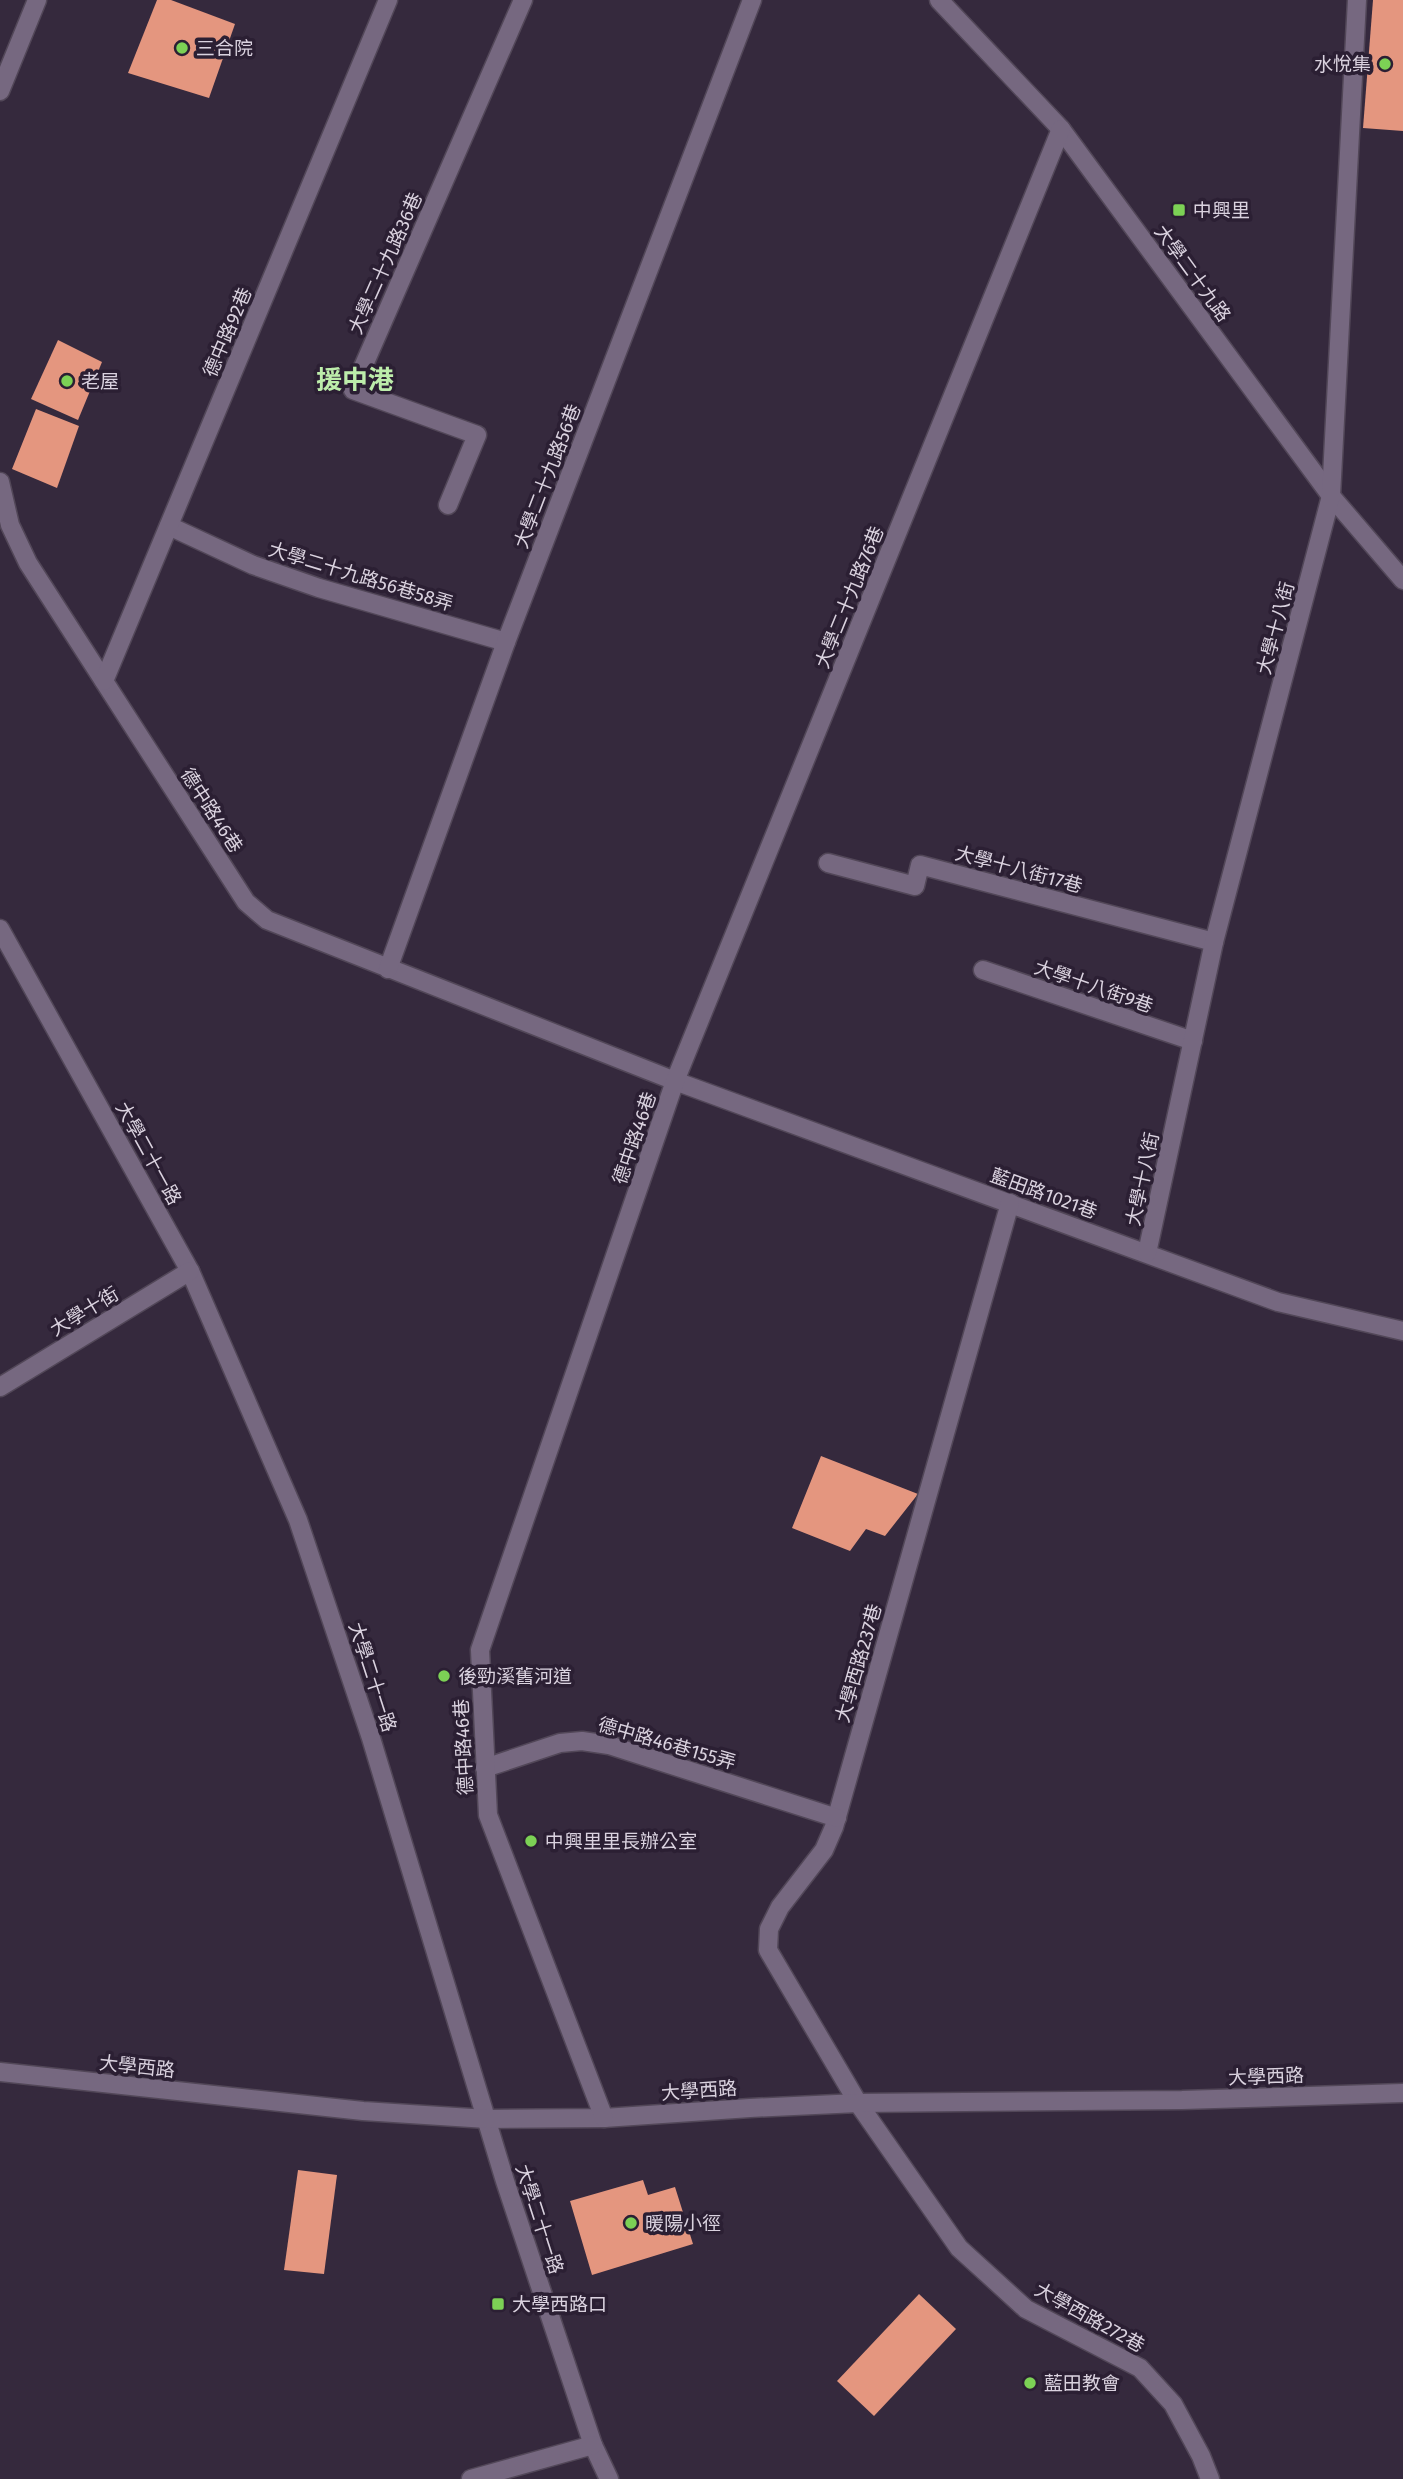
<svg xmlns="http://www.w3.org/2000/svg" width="1403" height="2479" viewBox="0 0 1403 2479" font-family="'Fira Sans','Noto Sans TC',sans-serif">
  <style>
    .building { fill: #e4967f }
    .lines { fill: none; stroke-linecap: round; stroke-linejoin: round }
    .minor-casing { stroke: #524758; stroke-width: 21 }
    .minor { stroke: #766880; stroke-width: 18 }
    .poi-dot { fill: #7cd155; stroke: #2b1f33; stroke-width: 2.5 }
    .labels { text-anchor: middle; stroke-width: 7; stroke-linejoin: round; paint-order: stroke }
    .poi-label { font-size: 19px; fill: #dad2df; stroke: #2b1f33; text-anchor: start }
    .street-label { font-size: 19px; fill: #dad2df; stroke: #2b1f33 }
    .district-label { font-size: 26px; font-weight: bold; fill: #bdedab; stroke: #2b1f33 }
  </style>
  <rect width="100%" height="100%" fill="#35293d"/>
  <!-- building -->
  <g class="building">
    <polygon points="157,0 171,0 235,24 209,98 128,73"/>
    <polygon points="1373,0 1403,0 1403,131 1363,128"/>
    <polygon points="58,340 102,362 78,420 31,399"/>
    <polygon points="36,409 79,426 57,488 12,469"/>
    <polygon points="821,1456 918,1494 885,1536 866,1529 850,1551 792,1528"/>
    <polygon points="298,2170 337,2175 324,2274 284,2270"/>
    <polygon points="643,2180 648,2195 675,2187 693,2244 592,2275 570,2201"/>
    <polygon points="919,2294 956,2329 874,2416 837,2381"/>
  </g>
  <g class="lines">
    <!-- minor casing -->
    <g class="minor-casing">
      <g id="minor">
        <polyline points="939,0 1061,129 1331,496 1403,580"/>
        <polyline points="0,91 37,0"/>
        <polyline points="0,482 10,525 28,563 246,902 267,920 675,1081 1278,1302 1403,1331"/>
        <polyline points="448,505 477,435 353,390 523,0"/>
        <polyline points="169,526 253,565 319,588 506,642"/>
        <polyline points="104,681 388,0"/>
        <polyline points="828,863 915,886 920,865 1214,942"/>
        <polyline points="0,929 190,1271 298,1520 371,1738 505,2181 593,2445 609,2479"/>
        <polyline points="388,969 506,642 752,0"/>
        <polyline points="983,970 1193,1041"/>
        <polyline points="1010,1203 834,1827 824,1850 780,1907 769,1929 768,1950 858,2103 959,2248 1026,2309 1140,2368 1173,2404 1201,2456 1210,2479"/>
        <polyline points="1147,1253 1214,942 1331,496 1357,0"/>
        <polyline points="0,1387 190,1271"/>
        <polyline points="485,1768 560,1743 582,1741 609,1745 837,1818"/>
        <polyline points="0,2072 363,2111 487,2119 604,2118 750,2108 858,2103 1182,2100 1403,2093"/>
        <polyline points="604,2118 488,1815 480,1650 675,1081 1061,129"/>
        <polyline points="471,2479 593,2445"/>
      </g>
    </g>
    <!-- minor -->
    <use href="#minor" class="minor"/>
  </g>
  <!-- markers -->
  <g class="poi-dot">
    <circle cx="182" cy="48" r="7"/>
    <circle cx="1385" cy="64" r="7"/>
    <rect x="1172" y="203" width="14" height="14" rx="3.5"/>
    <circle cx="67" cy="381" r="7"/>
    <circle cx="444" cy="1676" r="7"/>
    <circle cx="531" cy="1841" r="7"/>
    <circle cx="631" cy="2223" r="7"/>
    <rect x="491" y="2297" width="14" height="14" rx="3.5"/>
    <circle cx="1030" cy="2383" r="7"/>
  </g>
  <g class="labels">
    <!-- poi labels -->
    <g class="poi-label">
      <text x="196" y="55">三合院</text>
      <text x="1371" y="71" text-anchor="end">水悅集</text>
      <text x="1193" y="217">中興里</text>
      <text x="81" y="388">老屋</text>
      <text x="458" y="1683">後勁溪舊河道</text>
      <text x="545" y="1848">中興里里長辦公室</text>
      <text x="645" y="2230">暖陽小徑</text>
      <text x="512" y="2311">大學西路口</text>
      <text x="1044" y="2390">藍田教會</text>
    </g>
    <!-- street labels -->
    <g class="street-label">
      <text transform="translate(385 263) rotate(-66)" y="7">大學二十九路36巷</text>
      <text transform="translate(1193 273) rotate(54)" y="7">大學二十九路</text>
      <text transform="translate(227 332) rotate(-67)" y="7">德中路92巷</text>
      <text transform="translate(547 476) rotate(-69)" y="7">大學二十九路56巷</text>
      <text transform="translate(361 576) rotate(17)" y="7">大學二十九路56巷58弄</text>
      <text transform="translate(849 597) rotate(-68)" y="7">大學二十九路76巷</text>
      <text transform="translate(1275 628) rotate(-75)" y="7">大學十八街</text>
      <text transform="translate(212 810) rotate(57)" y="7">德中路46巷</text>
      <text transform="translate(1019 869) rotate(15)" y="7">大學十八街17巷</text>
      <text transform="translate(1094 986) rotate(19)" y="7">大學十八街9巷</text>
      <text transform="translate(634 1138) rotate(-71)" y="7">德中路46巷</text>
      <text transform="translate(149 1153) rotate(61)" y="7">大學二十一路</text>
      <text transform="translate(1142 1179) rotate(-78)" y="7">大學十八街</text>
      <text transform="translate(1044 1193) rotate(20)" y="7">藍田路1021巷</text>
      <text transform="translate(84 1311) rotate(-31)" y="7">大學十街</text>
      <text transform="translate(858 1663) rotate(-74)" y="7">大學西路237巷</text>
      <text transform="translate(373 1677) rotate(72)" y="7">大學二十一路</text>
      <text transform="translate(667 1743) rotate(16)" y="7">德中路46巷155弄</text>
      <text transform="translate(463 1747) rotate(-93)" y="7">德中路46巷</text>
      <text transform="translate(137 2066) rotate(6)" y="7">大學西路</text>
      <text transform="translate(1266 2076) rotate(-2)" y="7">大學西路</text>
      <text transform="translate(699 2090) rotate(-4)" y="7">大學西路</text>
      <text transform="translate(540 2219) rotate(72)" y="7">大學二十一路</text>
      <text transform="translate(1090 2317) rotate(29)" y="7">大學西路272巷</text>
    </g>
    <!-- district labels -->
    <g class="district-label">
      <text x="355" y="389">援中港</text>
    </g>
  </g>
</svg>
